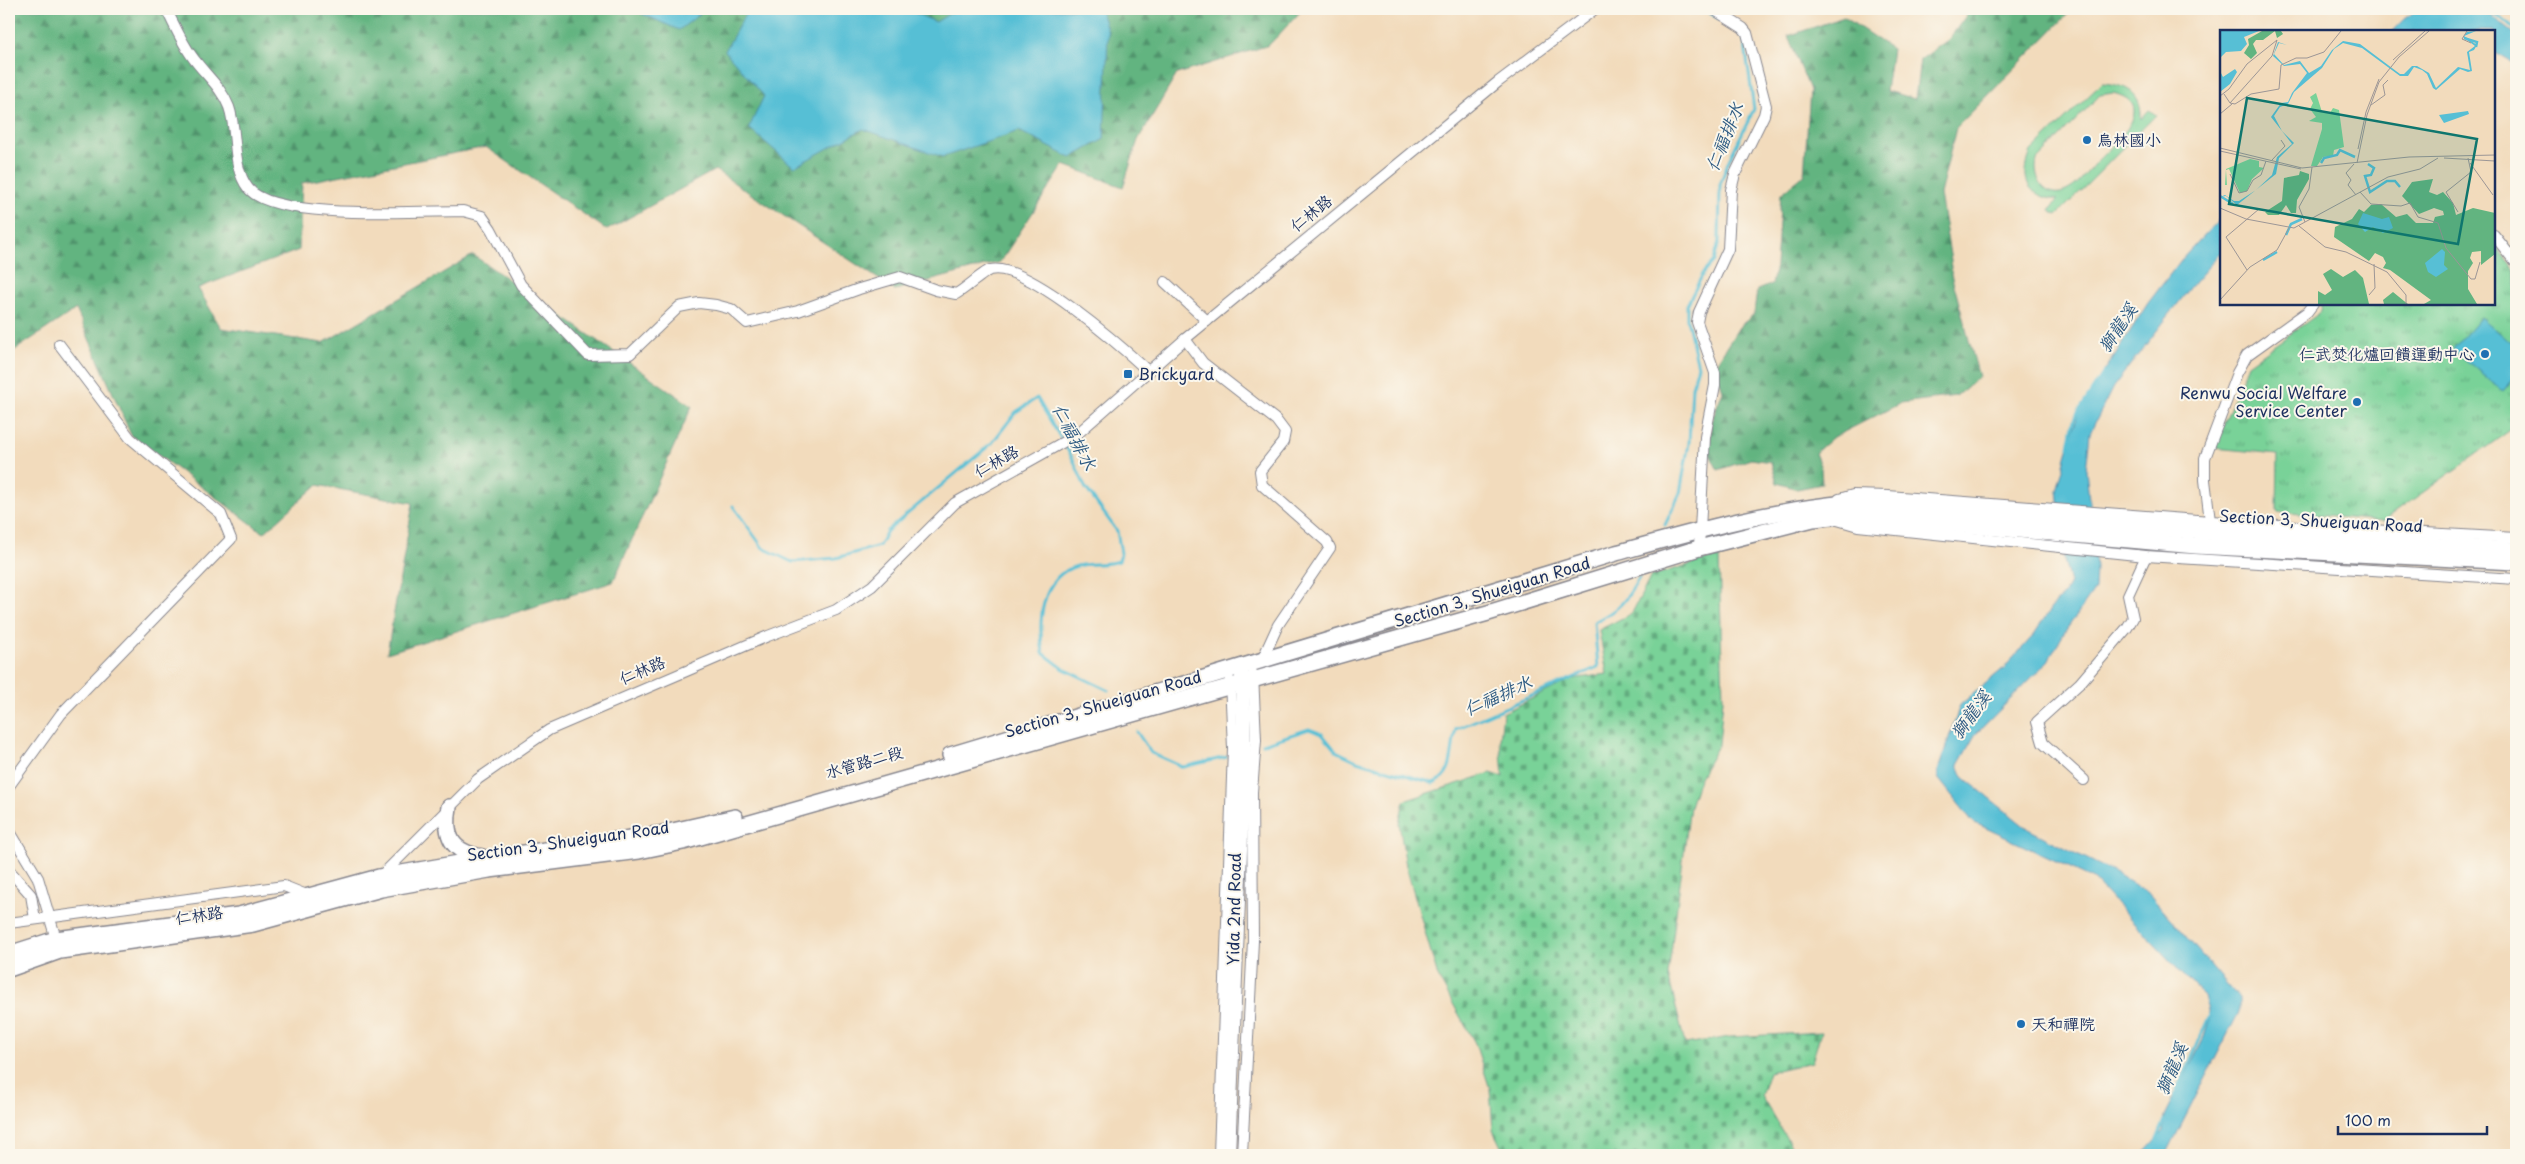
<svg xmlns="http://www.w3.org/2000/svg" width="2525" height="1164" viewBox="0 0 2525 1164" font-family="'Playpen Sans','LXGW WenKai TC',sans-serif">
  <style>
    .green { fill: #79d298; stroke: #4a807b; fill-rule: evenodd }
    .forest { fill: url(#forest-firs); stroke: #3e726f }
    .cemetery { fill: url(#cemetery-stones); stroke: #4a807b }
    .park { fill: url(#park-tufts); stroke: #4a807b }
    .water { fill: #57bfd5; stroke: #39779a }
    .lines { fill: none; stroke-linecap: round; stroke-linejoin: round }
    .stream { stroke: #57bfd5; stroke-width: 3 }
    .minor-casing { stroke: #86858d; stroke-width: 12 }
    .tertiary-casing { stroke: #86858d; stroke-width: 16 }
    .secondary-casing { stroke: #86858d; stroke-width: 18 }
    .minor { stroke: #fff; stroke-width: 10 }
    .tertiary { stroke: #fff; stroke-width: 14 }
    .secondary { stroke: #fff; stroke-width: 15 }
    .poi-dot { fill: #1f6fb2; stroke: #fbf7ec; stroke-width: 2 }
    .labels { text-anchor: middle; stroke-width: 4; stroke-linejoin: round; paint-order: stroke }
    .poi-label { font-size: 16px; fill: #1b2f5e; stroke: #fbf7ec; text-anchor: start }
    .street-label { font-size: 16px; fill: #1b2f5e; stroke: #fbf7ec }
    .water-label { font-size: 18px; font-style: italic; fill: #2d5a82; stroke: #fbf7ec }
    .inset-river { fill: none; stroke: #57bfd5; stroke-width: 2.5 }
    .inset-road { fill: none; stroke: #9c9696; stroke-width: 1 }
    .view { fill: #0f766e; fill-opacity: 0.15; stroke: #0f766e; stroke-width: 2.5 }
    .inset-edge { fill: none; stroke: #1b2f5e; stroke-width: 2.5 }
  </style>
  <defs>
    <pattern id="forest-firs" width="22" height="20" patternUnits="userSpaceOnUse" patternTransform="scale(1.25)"><rect width="22" height="20" fill="#62b480"/><path d="M5 1l3.5 6h-7zM16 11l3.5 6h-7z" fill="#50936c"/></pattern>
    <pattern id="cemetery-stones" width="16" height="16" patternUnits="userSpaceOnUse" patternTransform="scale(1.25)"><rect width="16" height="16" fill="#79d298"/><path d="M2 7V4a2 2 0 0 1 4 0v3zM10 15v-3a2 2 0 0 1 4 0v3z" fill="#62ab7f"/></pattern>
    <pattern id="park-tufts" width="24" height="20" patternUnits="userSpaceOnUse" patternTransform="scale(1.25)"><rect width="24" height="20" fill="#79d298"/><path d="M3 7l-1-3M5 7V3M7 7l1-3M15 17l-1-3M17 17v-4M19 17l1-3" fill="none" stroke="#62ab7f"/></pattern>
  </defs>
  <rect width="100%" height="100%" fill="#fbf7ec"/>
  <filter id="ink" filterUnits="userSpaceOnUse"><feTurbulence type="fractalNoise" baseFrequency=".02" numOctaves="2"/><feDisplacementMap in="SourceGraphic" scale="10" xChannelSelector="R" yChannelSelector="G"/><feConvolveMatrix kernelMatrix="1 2 1 2 8 2 1 2 1" color-interpolation-filters="sRGB"/></filter>
  <filter id="wash" filterUnits="userSpaceOnUse"><feTurbulence type="fractalNoise" baseFrequency=".0096" numOctaves="4" result="noise"/><feDisplacementMap in="SourceGraphic" scale="20" xChannelSelector="R" yChannelSelector="G"/><feGaussianBlur stdDeviation="1.12" result="paint"/><feColorMatrix in="noise" values="0 0 0 0 0 0 0 0 0 0 0 0 0 0 0 0 0 1.4 0 .05"/><feComposite in="paint" operator="in"/></filter>
  <g filter="url(#wash)">
    <rect width="100%" height="100%" fill="#f2dbbc"/>
    <!-- green -->
    <path class="green" d="M2102,83C2127,85 2142,92 2141,119L2149,110L2156,115L2057,215L2050,211L2057,200C2028,196 2019,180 2031,152ZM2113,93C2161,105 2114,144 2098,160C2089,169 2080,184 2068,190C2047,202 2032,179 2037,160L2100,95Z"/>
    <!-- forest -->
    <g class="forest">
      <polygon points="9,9 1303,9 1269,45 1177,74 1138,140 1123,187 1064,165 1000,262 895,290 715,170 607,230 486,147 302,183 299,250 198,288 221,328 323,343 473,255 692,406 613,582 387,653 413,503 317,485 264,533 131,435 76,309 9,354"/>
      <polygon points="1971,9 2073,9 1956,128 1940,194 1952,267 1951,274 1979,377 1956,396 1901,403 1832,438 1815,453 1821,468 1822,484 1797,489 1777,483 1771,462 1751,459 1718,470 1709,453 1711,422 1723,391 1715,365 1739,327 1754,314 1757,290 1772,284 1776,266 1781,194 1804,175 1810,90 1788,36 1844,17 1892,49 1886,91 1915,99 1920,60 1949,39"/>
    </g>
    <!-- cemetery -->
    <polygon class="cemetery" points="1719,556 1723,699 1719,744 1699,779 1690,806 1668,975 1685,1044 1730,1037 1821,1032 1812,1062 1769,1072 1761,1096 1793,1149 1812,1151 1818,1155 1706,1155 1704,1152 1690,1155 1505,1155 1493,1130 1490,1089 1475,1043 1438,977 1406,866 1399,823 1404,801 1491,773 1503,777 1500,740 1503,713 1572,679 1607,674 1599,630 1632,613 1651,576"/>
    <!-- park -->
    <polygon class="park" points="2494,244 2516,271 2516,426 2383,521 2277,512 2278,454 2214,448 2248,364 2321,312 2322,304 2494,304"/>
    <!-- water -->
    <g class="water">
      <polygon points="631,9 697,9 701,13 679,30"/>
      <polygon points="748,9 905,9 936,22 957,9 1100,9 1108,32 1104,139 1071,158 1019,131 943,157 863,129 794,167 749,128 764,96 725,51"/>
      <polygon points="2419,9 2484,9 2516,35 2516,65 2494,52 2494,31 2392,31 2404,19"/>
      <polygon points="2221,217 2221,252 2194,283 2113,387 2090,433 2086,470 2096,568 2095,589 2066,630 2048,661 1975,735 1958,765 1963,777 2028,829 2119,875 2149,894 2239,998 2239,1012 2166,1155 2142,1155 2163,1132 2165,1116 2204,1037 2210,1017 2204,997 2092,878 1973,822 1938,778 1938,770 1960,705 2004,668 2033,636 2051,608 2064,594 2070,583 2064,559 2057,490 2078,413 2148,303 2181,260"/>
      <polygon points="2481,317 2516,347 2516,374 2502,391 2453,349"/>
    </g>
    <g class="lines">
      <!-- stream -->
      <g class="stream">
        <polyline points="1703,9 1718,18"/>
        <polyline points="2484,9 2501,17 2516,30"/>
        <polyline points="2069,447 2074,419 2104,372"/>
        <path d="M733,506L763,548L792,562L836,558L879,546L887,531L992,443L1016,412L1037,398L1073,459L1085,487L1117,531L1121,553L1119,561C1105,566 1091,562 1077,566C1040,576 1038,623 1043,653L1064,669L1108,690"/>
        <polyline points="1665,525 1680,493 1689,443 1692,387 1698,366 1687,319 1687,305 1704,272 1714,261 1719,241 1720,185 1728,162 1754,109 1744,38 1737,28"/>
        <polyline points="1137,732 1151,753 1183,767 1227,757"/>
        <path d="M1263,744L1309,729L1322,734L1336,751L1357,761L1433,783C1456,775 1450,749 1456,729L1598,667L1594,622C1619,610 1626,601 1639,578"/>
        <polyline points="2175,1096 2211,1012"/>
        <polyline points="2156,1142 2165,1120"/>
      </g>
    </g>
  </g>
  <g filter="url(#ink)">
    <g class="lines">
      <!-- minor casing -->
      <g class="minor-casing">
        <g id="minor">
          <path d="M166,9C174,24 181,41 191,55C204,74 221,86 229,107C238,132 231,166 248,188C273,221 420,211 463,211L482,216L491,229L521,285L588,355L630,354L679,307L699,303L716,305L731,309L747,323L798,311L859,289L900,277L936,290L956,294C964,290 985,271 990,270C1025,261 1123,348 1149,372"/>
          <polyline points="2494,235 2516,263"/>
          <polyline points="1165,282 1207,321"/>
          <polyline points="1185,339 1203,363 1276,420 1285,432 1283,442 1260,471 1262,485 1327,542 1330,548 1278,625 1262,660"/>
          <polyline points="1839,499 1853,495 1888,496 2210,521 2516,538"/>
          <polyline points="1834,519 1858,526 2146,556 2516,579"/>
          <polyline points="2207,526 2210,521 2205,480 2205,458 2237,373 2247,355 2307,312 2313,304"/>
          <polyline points="1699,548 1705,437 1715,385 1715,373 1697,322 1699,312 1728,249 1731,190 1735,174 1764,115 1766,106 1747,33 1743,28 1713,9"/>
          <polyline points="2084,780 2043,743 2037,722 2080,683 2127,628 2133,618 2128,595 2146,556"/>
          <polyline points="9,786 61,714 231,539 221,514 130,438 59,344"/>
          <polyline points="9,830 38,878 56,939"/>
          <polyline points="9,870 31,895 35,919"/>
          <polyline points="379,878 478,779 549,730 768,636 836,610 872,586 955,503 1076,435 1185,339 1498,82 1595,9"/>
          <polyline points="9,923 284,886 309,896"/>
          <polyline points="1219,1155 1233,748 1230,681"/>
          <polyline points="1242,1155 1253,941 1252,792 1256,740 1253,674"/>
        </g>
      </g>
      <!-- tertiary casing -->
      <g class="tertiary-casing">
        <polyline id="tertiary" points="1228,1155 1244,748 1242,674"/>
      </g>
      <!-- secondary casing -->
      <g class="secondary-casing">
        <g id="secondary">
          <path d="M950,755L1616,553C1692,532 1769,510 1848,503L2203,532L2516,550"/>
          <path d="M449,807C444,836 451,852 482,857"/>
          <polyline points="9,954 56,939 239,915 379,877 488,858 659,834 735,817"/>
          <polyline points="9,969 60,951 253,924 381,889 489,870 639,851 683,842 1488,613 1699,548 1813,519 1851,515 2196,546 2516,562"/>
        </g>
      </g>
      <!-- minor -->
      <use href="#minor" class="minor"/>
      <!-- tertiary -->
      <use href="#tertiary" class="tertiary"/>
      <!-- secondary -->
      <use href="#secondary" class="secondary"/>
    </g>
  </g>
  <!-- markers -->
  <g class="poi-dot">
    <circle cx="2087" cy="140" r="5"/>
    <circle cx="2485" cy="354" r="5"/>
    <rect x="1123" y="369" width="10" height="10" rx="2.5"/>
    <circle cx="2357" cy="402" r="5"/>
    <circle cx="2021" cy="1024" r="5"/>
  </g>
  <g class="labels">
    <!-- poi labels -->
    <g class="poi-label">
      <text x="2097" y="146">烏林國小</text>
      <text x="2475" y="360" text-anchor="end">仁武焚化爐回饋運動中心</text>
      <text x="1138" y="380">Brickyard</text>
      <text x="2347" y="399" text-anchor="end">Renwu Social Welfare<tspan x="2347" dy="18">Service Center</tspan></text>
      <text x="2031" y="1030">天和禪院</text>
    </g>
    <!-- street labels -->
    <g class="street-label">
      <text transform="translate(1311 213) rotate(-39)" y="6">仁林路</text>
      <text transform="translate(996 461) rotate(-29)" y="6">仁林路</text>
      <text transform="translate(2321 521) rotate(3)" y="6">Section 3, Shueiguan Road</text>
      <text transform="translate(1492 592) rotate(-17)" y="6">Section 3, Shueiguan Road</text>
      <text transform="translate(642 670) rotate(-23)" y="6">仁林路</text>
      <text transform="translate(1103 704) rotate(-16)" y="6">Section 3, Shueiguan Road</text>
      <text transform="translate(864 762) rotate(-16)" y="6">水管路二段</text>
      <text transform="translate(568 841) rotate(-8)" y="6">Section 3, Shueiguan Road</text>
      <text transform="translate(1234 909) rotate(-89)" y="6">Yida 2nd Road</text>
      <text transform="translate(199 915) rotate(-8)" y="6">仁林路</text>
    </g>
    <!-- water labels -->
    <g class="water-label">
      <text transform="translate(1725 137) rotate(-68)" y="6">仁福排水</text>
      <text transform="translate(2118 328) rotate(-56)" y="6">獅龍溪</text>
      <text transform="translate(1074 437) rotate(62)" y="6">仁福排水</text>
      <text transform="translate(1498 696) rotate(-24)" y="6">仁福排水</text>
      <text transform="translate(1971 715) rotate(-54)" y="6">獅龍溪</text>
      <text transform="translate(2172 1069) rotate(-67)" y="6">獅龍溪</text>
    </g>
  </g>
  <!-- overview -->
  <g transform="translate(2220 30)">
    <rect width="275" height="275" fill="#f2dbbc"/>
    <path d="M42,1H61L63,4L57,8L55,1L43,10H36L33,14L37,23L31,29L24,23L29,15L28,9ZM80,141L89,144V149L77,170L76,183H71L66,175L59,185H48L45,182L62,171L64,148L79,145ZM213,149L209,162L217,165L223,162L233,173L236,185L253,178L275,183V224L261,235V221L252,222L250,228L253,233L248,241V259L257,274H204L211,270L170,240L163,238L166,233L163,227L155,223L149,231L114,207L115,197L132,189L139,179L144,182L151,175L161,174L176,187L187,184L196,193H213L215,187L224,185L223,181L214,178L199,184L182,166L192,152ZM111,239L123,247L135,240L143,248L149,274H98V261L105,265L112,260L103,244ZM173,262L184,271L188,274H164L163,270Z" fill="#62b480"/>
    <path d="M96,63L102,82L110,83L113,78L119,80L124,117L114,120L113,126L103,127L97,136H91L102,99V93L89,91L96,87L90,79L93,73L90,67Z" fill="#79d298"/>
    <path d="M30,129L39,131V137L44,138L32,149L27,161L20,163L9,139L6,140L7,155H5L6,139Z" fill="#79d298"/>
    <path d="M0,1H39L24,7L27,14L21,21L6,22L0,28ZM256,1L244,6L257,15L254,20L249,22L252,41L248,42L240,39L216,60L213,58L207,44L202,40L194,37L188,46H180L142,18L123,13L114,19L102,38L74,62L68,74L60,77L54,86L62,101L74,113L59,128L56,144L17,175L6,166L0,167L5,165L14,171H19L36,160L52,145L57,127L72,114L51,87L61,73L68,72L72,63L87,43L80,34L64,36L53,26L58,12L67,15L59,13L54,24L64,35L80,31L89,43L101,36L112,20L123,11L140,14L180,44H184L192,36H197L209,43L216,58L238,37L250,40L247,22L255,16L243,7L247,2ZM15,39L17,42L10,54L0,62V41L3,47ZM248,81L249,84L224,93L219,85ZM143,183L162,189L169,187L173,198L163,203L153,197L145,202L138,194ZM222,219L225,222L224,235L228,239L216,247L208,242L205,233Z" fill="#57bfd5"/>
    <path class="inset-river" d="M244,8L257,12L256,17M101,133L104,128L117,125L120,120L135,127M148,134L154,138L151,145L145,146L150,162L167,151H175L180,157M0,166L13,174M66,205L71,194L82,189M43,230L57,222"/>
    <path class="inset-road" d="M247,1L242,9L251,13M173,30L205,1M4,64L10,73L15,74L31,64L59,59L61,35L76,28H87L104,22L121,1M0,66L9,59L27,34L57,10M10,73L52,26L57,10M151,75L165,65L163,55L168,50M0,84L12,74M0,118L82,138L189,127L275,125M138,119L146,82L159,49M0,121L81,139M224,128L275,131M52,130L65,116L61,110M137,133L147,85L159,52L179,27L209,1M250,133L273,165M134,134L126,143L131,150L128,155L136,165M10,144L19,163L27,161L33,150L41,145L46,131M140,162L151,174L181,176L190,173L198,187L218,193L226,218L251,249H255L260,232M0,178L26,189L74,198L168,147L200,139L218,128M238,182L226,162L251,142L248,128M85,192L79,177L89,159L92,137M79,196L105,217L126,222L167,242L186,265V274M27,240L6,207L39,179M149,265L155,258L154,234M0,270L30,237L57,220L69,198"/>
    <path class="view" d="M27,68L257,109L238,214L9,174Z"/>
    <rect width="275" height="275" class="inset-edge"/>
  </g>
  <!-- margin -->
  <rect width="2525" height="1164" fill="none" stroke="#fbf7ec" stroke-width="30"/>
  <!-- scale -->
  <path d="M2338 1126v8h149v-8" fill="none" stroke="#1b2f5e" stroke-width="2.5"/>
  <text x="2345" y="1126" font-size="15" fill="#1b2f5e" stroke="#fbf7ec" stroke-width="4" paint-order="stroke">100 m</text>
</svg>
